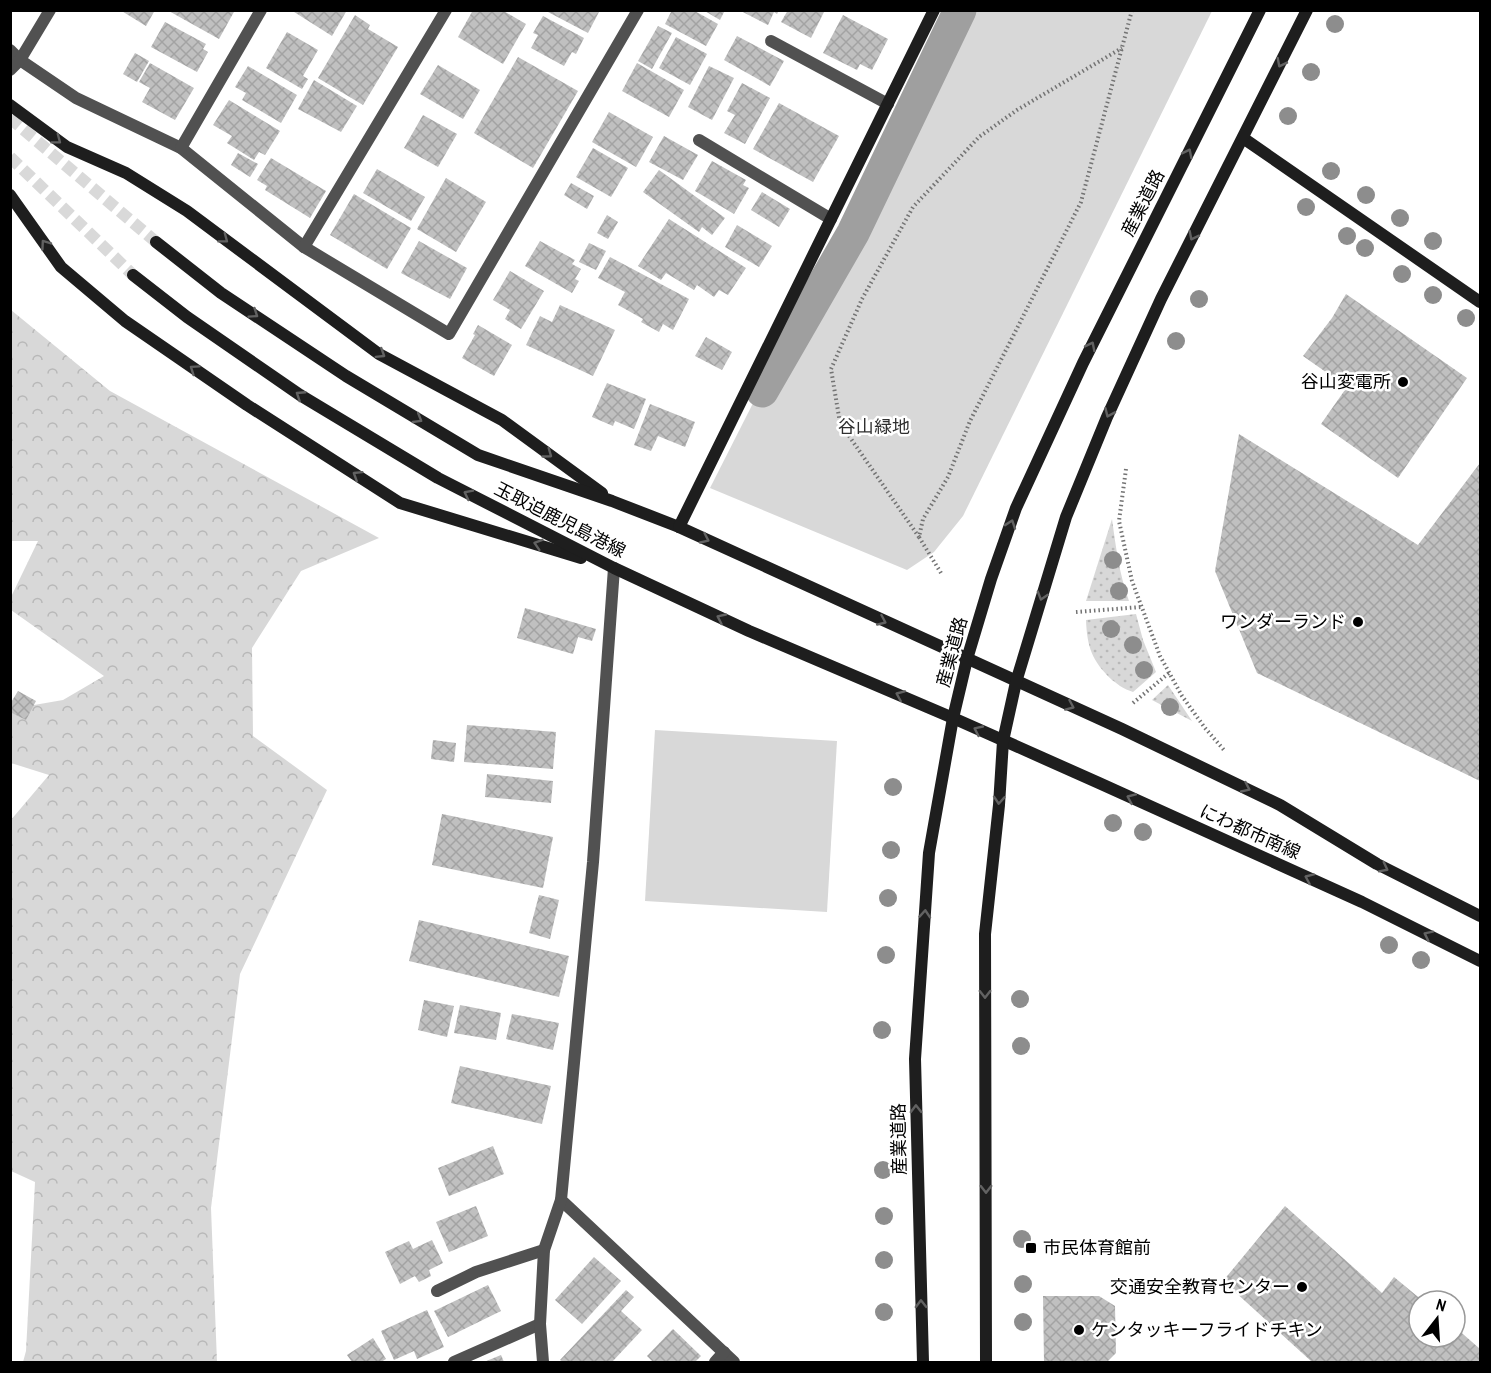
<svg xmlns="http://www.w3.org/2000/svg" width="1491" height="1373" viewBox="0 0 1491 1373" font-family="'Archivo Narrow','Noto Sans JP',sans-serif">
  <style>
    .grass { fill: url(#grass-dots) }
    .forest { fill: url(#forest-crowns) }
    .green { fill: #d8d8d8 }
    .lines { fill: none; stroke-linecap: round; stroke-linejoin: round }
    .canal { stroke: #9f9f9f; stroke-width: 33 }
    .building { fill: url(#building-cross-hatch) }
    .secondary-tunnel { stroke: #d9d9d9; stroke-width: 12; stroke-dasharray: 12 6; stroke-linecap: butt }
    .path { stroke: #737373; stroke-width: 4; stroke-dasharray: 1.5 3; stroke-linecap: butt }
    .street { stroke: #515151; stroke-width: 12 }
    .secondary { stroke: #1e1e1e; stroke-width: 12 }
    .tree { fill: #8d8d8d }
    .oneway { stroke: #626262 }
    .poi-dot { fill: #000; stroke: #fff; stroke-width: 2 }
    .labels { text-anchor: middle; stroke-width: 5; stroke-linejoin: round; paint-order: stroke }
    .street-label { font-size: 18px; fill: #000; stroke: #fff }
    .poi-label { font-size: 18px; fill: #000; stroke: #fff; text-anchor: end }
    .park-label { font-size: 18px; fill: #2f2f2f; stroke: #fff }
  </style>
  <defs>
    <pattern id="grass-dots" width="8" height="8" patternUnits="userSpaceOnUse" patternTransform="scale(1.5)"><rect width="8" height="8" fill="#d8d8d8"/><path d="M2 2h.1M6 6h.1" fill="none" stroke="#b8b8b8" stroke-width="1.8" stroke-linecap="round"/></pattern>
    <pattern id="forest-crowns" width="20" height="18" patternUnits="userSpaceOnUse" patternTransform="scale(1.5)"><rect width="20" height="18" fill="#d8d8d8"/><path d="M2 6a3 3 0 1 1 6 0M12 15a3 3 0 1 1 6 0" fill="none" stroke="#b8b8b8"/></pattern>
    <pattern id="building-cross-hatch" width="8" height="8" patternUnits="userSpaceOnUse" patternTransform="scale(1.5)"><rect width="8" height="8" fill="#c0c0c0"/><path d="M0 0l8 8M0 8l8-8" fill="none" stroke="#a3a3a3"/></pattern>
  </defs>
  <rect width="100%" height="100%" fill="#fff"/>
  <!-- grass -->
  <g class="grass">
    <path d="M1112,519C1116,548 1119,573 1129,601H1086Z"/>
    <path d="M1136,614L1143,640L1156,672L1133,692C1124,689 1120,686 1112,680C1092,661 1087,647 1086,620Z"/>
    <polygon points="1168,685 1192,721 1152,700"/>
  </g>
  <!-- forest -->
  <polygon class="forest" points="11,310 110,391 379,538 301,571 252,648 253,736 327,790 240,974 211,1208 217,1362 23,1362 26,1351 35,1182 11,1171 10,821 49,775 11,763 11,709 63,700 104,676 11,610 10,599 38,541 11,541"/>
  <!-- green -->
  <g class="green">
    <polygon points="952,11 1212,11 963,516 934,552 907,570 710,488"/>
    <polygon points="655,730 837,741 827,912 645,901"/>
  </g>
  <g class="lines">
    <!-- canal -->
    <polyline class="canal" points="762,391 853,233 960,10"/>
  </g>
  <!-- building -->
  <g class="building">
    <polygon points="120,10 155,10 146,26"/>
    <polygon points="167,10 235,10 219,39"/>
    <polygon points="291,10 347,10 332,36"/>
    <polygon points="473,10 502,10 526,24 503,64 458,37"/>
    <polygon points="549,10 600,10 588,33 548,12"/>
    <polygon points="672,10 693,10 718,24 706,46 665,24"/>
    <polygon points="703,10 725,10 720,20"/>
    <polygon points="739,10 779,10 777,14 774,12 768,25"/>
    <polygon points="788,10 825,10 811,38 781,22"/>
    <polygon points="355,15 370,25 368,29 398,47 363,105 318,78"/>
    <polygon points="843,15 888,39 872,70 860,64 857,70 823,53"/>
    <polygon points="543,16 584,38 576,54 572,52 564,66 531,48 538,35 533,33"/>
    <polygon points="165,22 206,44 203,49 208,52 197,72 151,47"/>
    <polygon points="658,26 672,33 652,69 638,61"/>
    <polygon points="287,32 318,50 303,76 308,79 302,89 266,68"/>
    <polygon points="737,36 784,61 770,86 724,60"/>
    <polygon points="676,37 707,54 690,85 659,68"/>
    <polygon points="135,53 149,61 137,82 123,74"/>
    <polygon points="518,57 578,91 533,168 474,133"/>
    <polygon points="150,63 194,88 175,120 142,102 150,88 139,82"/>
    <polygon points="637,63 684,90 669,117 622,91"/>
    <polygon points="438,65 480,90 463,119 420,94"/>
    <polygon points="248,66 297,95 281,123 242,100 246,93 235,87"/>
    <polygon points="709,66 734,78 712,120 688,107"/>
    <polygon points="314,80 357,106 341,132 298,109"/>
    <polygon points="742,83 770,98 745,144 724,133 735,115 727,111"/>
    <polygon points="229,100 280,131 265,155 259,152 254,160 227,143 232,136 213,125"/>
    <polygon points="779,103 839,136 813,182 753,149"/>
    <polygon points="609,112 653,137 636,167 592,142"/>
    <polygon points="423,115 457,134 438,167 404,148"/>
    <polygon points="664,136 698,155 683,180 649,162"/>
    <polygon points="593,148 628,168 611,197 576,177"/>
    <polygon points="238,153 258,164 250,177 231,165"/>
    <polygon points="271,158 326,191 310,218 265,190 267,186 257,180"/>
    <polygon points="712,161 746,180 743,185 749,188 734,214 695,191"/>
    <polygon points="377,169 425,197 411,221 363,193"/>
    <polygon points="659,170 725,218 712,235 702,227 699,232 643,192"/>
    <polygon points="446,178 486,202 456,252 417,229"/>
    <polygon points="571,183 594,196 587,209 564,195"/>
    <polygon points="762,192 790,209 779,227 751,210"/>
    <polygon points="354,194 411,228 387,269 330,235"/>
    <polygon points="607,215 618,222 608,239 597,233"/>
    <polygon points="669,219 746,268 728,295 719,290 714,297 697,285 694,290 666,273 661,280 638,266"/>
    <polygon points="737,225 772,246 759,267 725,247"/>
    <polygon points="419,241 467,268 450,299 401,273"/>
    <polygon points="540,241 575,260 572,264 581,269 575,279 579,281 572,293 525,266"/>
    <polygon points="589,243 606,251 596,270 579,262"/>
    <polygon points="610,257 689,299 673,330 663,324 659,332 641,322 643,319 618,305 625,292 598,278"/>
    <polygon points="510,271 544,291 521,329 505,319 510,310 493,300"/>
    <polygon points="1346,294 1467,378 1398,478 1321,424 1347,387 1303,356 1332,318"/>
    <polygon points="560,305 615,330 593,376 526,345 540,316 552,322"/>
    <polygon points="478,325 512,345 494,376 462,358 475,335 473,334"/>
    <polygon points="706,337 732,352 722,370 695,356"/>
    <polygon points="607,383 646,399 634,429 615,421 613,426 592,417"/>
    <polygon points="650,404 695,422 685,447 658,436 651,451 634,445"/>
    <polygon points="1239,434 1418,545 1480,463 1480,781 1257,673 1215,571"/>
    <polygon points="525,608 596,629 592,641 578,637 573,654 517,638"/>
    <polygon points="18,691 36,701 26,720 10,712 10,704"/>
    <polygon points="467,725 556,732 553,769 464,762"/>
    <polygon points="433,740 456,743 454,762 431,759"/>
    <polygon points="487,774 553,781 551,803 485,797"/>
    <polygon points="442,814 553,837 543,888 432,865"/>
    <polygon points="539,895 559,900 550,939 529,933"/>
    <polygon points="419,920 569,956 559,997 409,961"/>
    <polygon points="424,1000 454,1006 447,1037 418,1030"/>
    <polygon points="460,1005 501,1013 496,1040 454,1033"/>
    <polygon points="512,1014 559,1023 553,1050 506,1039"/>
    <polygon points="460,1066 551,1086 542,1124 451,1103"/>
    <polygon points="493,1146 504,1174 449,1196 438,1168"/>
    <polygon points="476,1206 488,1236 449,1252 436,1222"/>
    <polygon points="1285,1206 1382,1293 1394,1277 1423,1301 1419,1301 1419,1337 1455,1337 1455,1327 1480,1349 1480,1362 1312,1362 1223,1281"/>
    <polygon points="432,1240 443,1263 429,1270 431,1276 419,1282 415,1276 400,1284 385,1252 409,1241 413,1249"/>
    <polygon points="594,1257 621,1281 582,1324 555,1300"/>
    <polygon points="488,1285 501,1311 448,1337 434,1311"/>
    <polygon points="626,1290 634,1297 621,1311 642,1330 612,1362 563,1362 560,1360"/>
    <polygon points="1043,1296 1099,1296 1115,1306 1116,1353 1107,1362 1044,1362"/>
    <polygon points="427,1310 444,1347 417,1359 414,1351 394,1360 381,1331"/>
    <polygon points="673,1329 701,1356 695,1362 653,1362 647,1356"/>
    <polygon points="373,1338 386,1359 381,1362 352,1362 347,1355"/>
    <polygon points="501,1355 504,1362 484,1362"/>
  </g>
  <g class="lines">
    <!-- secondary-tunnel -->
    <g class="secondary-tunnel">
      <polyline points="10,118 156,242"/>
      <polyline points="10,157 133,275"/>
    </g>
    <!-- path -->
    <g class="path">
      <polyline points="1126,469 1119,521 1132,581 1160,656 1182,696 1205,728 1224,750"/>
      <polyline points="919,537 840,423 831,369 862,299 913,207 979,137 1017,110 1122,48"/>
      <polyline points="941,573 919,537 923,519 948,477 970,421 1081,202 1132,10"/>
      <polyline points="1076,612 1141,607"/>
      <polyline points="1133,703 1169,673"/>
    </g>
    <!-- street -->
    <g class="street">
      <polyline points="771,41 888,104"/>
      <polyline points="10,50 20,60 76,98 181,148 304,247 449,334 638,10"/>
      <polyline points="10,70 20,60 50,10"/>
      <polyline points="699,140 831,219"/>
      <polyline points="181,148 261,10"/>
      <polyline points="304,247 446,10"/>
      <polyline points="614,568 593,862 561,1200 734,1362"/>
      <polyline points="437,1291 476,1272 544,1250"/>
      <polyline points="454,1362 540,1324"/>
      <polyline points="543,1362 540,1324 544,1250 561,1200"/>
      <polyline points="715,1362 724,1352"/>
    </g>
    <!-- secondary -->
    <g class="secondary">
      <polyline points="10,105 67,147 126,173 187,211 379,354 502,420 602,493"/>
      <polyline points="1243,138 1480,302"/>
      <polyline points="10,195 61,267 125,321 247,405 400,503 581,558"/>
      <polyline points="156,242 221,293 346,376 478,455 612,501 679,527 1122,729 1280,805 1377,864 1480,916"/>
      <polyline points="133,275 187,317 300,395 438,478 614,568 749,631 953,718 1099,783 1362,902 1480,961"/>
      <polyline points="679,527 934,10"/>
      <polyline points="923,1362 915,1059 929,853 953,718 967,659 991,579 1016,508 1083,363 1260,10"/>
      <polyline points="986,1362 985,934 999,805 1003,741 1016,682 1066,517 1107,417 1161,299 1307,10"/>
    </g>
  </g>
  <!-- trees -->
  <g class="tree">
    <circle cx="1335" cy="24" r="9"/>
    <circle cx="1311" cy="72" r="9"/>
    <circle cx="1288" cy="116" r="9"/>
    <circle cx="1331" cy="171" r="9"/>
    <circle cx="1366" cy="195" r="9"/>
    <circle cx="1306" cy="207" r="9"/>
    <circle cx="1400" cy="218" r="9"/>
    <circle cx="1347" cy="236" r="9"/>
    <circle cx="1433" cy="241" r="9"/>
    <circle cx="1365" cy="248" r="9"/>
    <circle cx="1402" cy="274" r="9"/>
    <circle cx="1433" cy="295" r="9"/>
    <circle cx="1199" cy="299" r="9"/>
    <circle cx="1466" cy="318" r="9"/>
    <circle cx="1176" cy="341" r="9"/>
    <circle cx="1113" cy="560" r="9"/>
    <circle cx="1119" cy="591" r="9"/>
    <circle cx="1111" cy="629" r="9"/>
    <circle cx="1133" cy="645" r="9"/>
    <circle cx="1144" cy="670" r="9"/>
    <circle cx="1170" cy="707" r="9"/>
    <circle cx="893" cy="787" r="9"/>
    <circle cx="1113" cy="823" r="9"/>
    <circle cx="1143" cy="832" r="9"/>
    <circle cx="891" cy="850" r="9"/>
    <circle cx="888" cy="898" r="9"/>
    <circle cx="1389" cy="945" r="9"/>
    <circle cx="886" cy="955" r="9"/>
    <circle cx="1421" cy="960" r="9"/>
    <circle cx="1020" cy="999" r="9"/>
    <circle cx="882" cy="1030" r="9"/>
    <circle cx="1021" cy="1046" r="9"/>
    <circle cx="883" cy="1170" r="9"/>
    <circle cx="884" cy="1216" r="9"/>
    <circle cx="1022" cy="1239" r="9"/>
    <circle cx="884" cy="1260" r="9"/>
    <circle cx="1023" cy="1284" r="9"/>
    <circle cx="884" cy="1312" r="9"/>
    <circle cx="1023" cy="1322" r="9"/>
  </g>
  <!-- one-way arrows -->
  <defs><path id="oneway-chevron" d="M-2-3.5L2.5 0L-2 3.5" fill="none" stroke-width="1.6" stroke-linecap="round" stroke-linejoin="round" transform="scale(1.5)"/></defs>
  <g class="oneway">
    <use href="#oneway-chevron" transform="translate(1281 63) rotate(117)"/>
    <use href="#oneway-chevron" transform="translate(57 140) rotate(37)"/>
    <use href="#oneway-chevron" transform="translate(1188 153) rotate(-63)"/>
    <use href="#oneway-chevron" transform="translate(1193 236) rotate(117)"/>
    <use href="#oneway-chevron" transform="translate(224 239) rotate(37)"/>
    <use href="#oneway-chevron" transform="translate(45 244) rotate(-125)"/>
    <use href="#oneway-chevron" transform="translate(254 314) rotate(34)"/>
    <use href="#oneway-chevron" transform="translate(1091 346) rotate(-63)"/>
    <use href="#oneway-chevron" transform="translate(381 354) rotate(32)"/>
    <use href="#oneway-chevron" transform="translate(194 369) rotate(-145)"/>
    <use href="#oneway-chevron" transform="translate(300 395) rotate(-147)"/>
    <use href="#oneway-chevron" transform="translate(1109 413) rotate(114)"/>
    <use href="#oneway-chevron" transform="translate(418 419) rotate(31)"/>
    <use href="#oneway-chevron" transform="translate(548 454) rotate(36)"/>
    <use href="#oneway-chevron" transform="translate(357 475) rotate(-148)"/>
    <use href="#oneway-chevron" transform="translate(468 494) rotate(-153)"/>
    <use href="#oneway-chevron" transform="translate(1011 524) rotate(-71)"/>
    <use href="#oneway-chevron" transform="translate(705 539) rotate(25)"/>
    <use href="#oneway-chevron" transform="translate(538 544) rotate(-163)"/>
    <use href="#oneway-chevron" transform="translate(1042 596) rotate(107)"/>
    <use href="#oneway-chevron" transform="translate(721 618) rotate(-155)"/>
    <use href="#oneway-chevron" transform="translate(882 621) rotate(24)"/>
    <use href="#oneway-chevron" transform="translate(900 695) rotate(-157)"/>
    <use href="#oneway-chevron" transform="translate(1070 706) rotate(24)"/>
    <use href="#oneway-chevron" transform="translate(978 730) rotate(-155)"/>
    <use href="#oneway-chevron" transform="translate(1246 788) rotate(25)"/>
    <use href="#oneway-chevron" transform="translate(1131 798) rotate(-156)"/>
    <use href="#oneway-chevron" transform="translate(999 800) rotate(94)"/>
    <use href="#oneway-chevron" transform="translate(1384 868) rotate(27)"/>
    <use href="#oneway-chevron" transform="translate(1309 878) rotate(-156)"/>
    <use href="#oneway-chevron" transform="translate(925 914) rotate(-86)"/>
    <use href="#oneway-chevron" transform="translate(1428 935) rotate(-154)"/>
    <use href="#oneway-chevron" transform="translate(985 994) rotate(90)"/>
    <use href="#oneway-chevron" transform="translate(916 1109) rotate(-91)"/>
    <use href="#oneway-chevron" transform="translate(986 1189) rotate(90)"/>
    <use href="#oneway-chevron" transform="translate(921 1304) rotate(-91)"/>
  </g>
  <!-- markers -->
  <g class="poi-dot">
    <circle cx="1403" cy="382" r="6"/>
    <circle cx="1358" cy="622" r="6"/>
    <rect x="1025" y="1242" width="12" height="12" rx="3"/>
    <circle cx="1302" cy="1287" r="6"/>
    <circle cx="1079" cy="1330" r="6"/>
  </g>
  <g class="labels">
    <!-- street labels -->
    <g class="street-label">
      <text transform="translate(1143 203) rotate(-63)" y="6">産業道路</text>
      <text transform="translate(560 520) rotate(27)" y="6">玉取迫鹿児島港線</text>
      <text transform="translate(952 652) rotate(-75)" y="6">産業道路</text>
      <text transform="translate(1250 832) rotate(24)" y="6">にわ都市南線</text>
      <text transform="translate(899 1139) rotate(-91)" y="6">産業道路</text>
    </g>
    <!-- poi labels -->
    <g class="poi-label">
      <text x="1391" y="388">谷山変電所</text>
      <text x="1346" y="628">ワンダーランド</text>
      <text x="1043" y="1254" text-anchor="start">市民体育館前</text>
      <text x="1290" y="1293">交通安全教育センター</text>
      <text x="1091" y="1336" text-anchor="start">ケンタッキーフライドチキン</text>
    </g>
    <!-- park labels -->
    <g class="park-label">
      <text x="874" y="433">谷山緑地</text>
    </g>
  </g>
  <!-- border -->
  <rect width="1491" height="1373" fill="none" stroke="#000000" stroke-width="24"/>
  <!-- north arrow -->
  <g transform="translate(1437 1319) rotate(17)"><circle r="28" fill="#ffffff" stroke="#999999" stroke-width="1.5"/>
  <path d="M0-4.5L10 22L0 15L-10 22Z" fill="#000000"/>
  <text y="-9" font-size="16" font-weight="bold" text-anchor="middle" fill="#000000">N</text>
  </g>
</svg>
